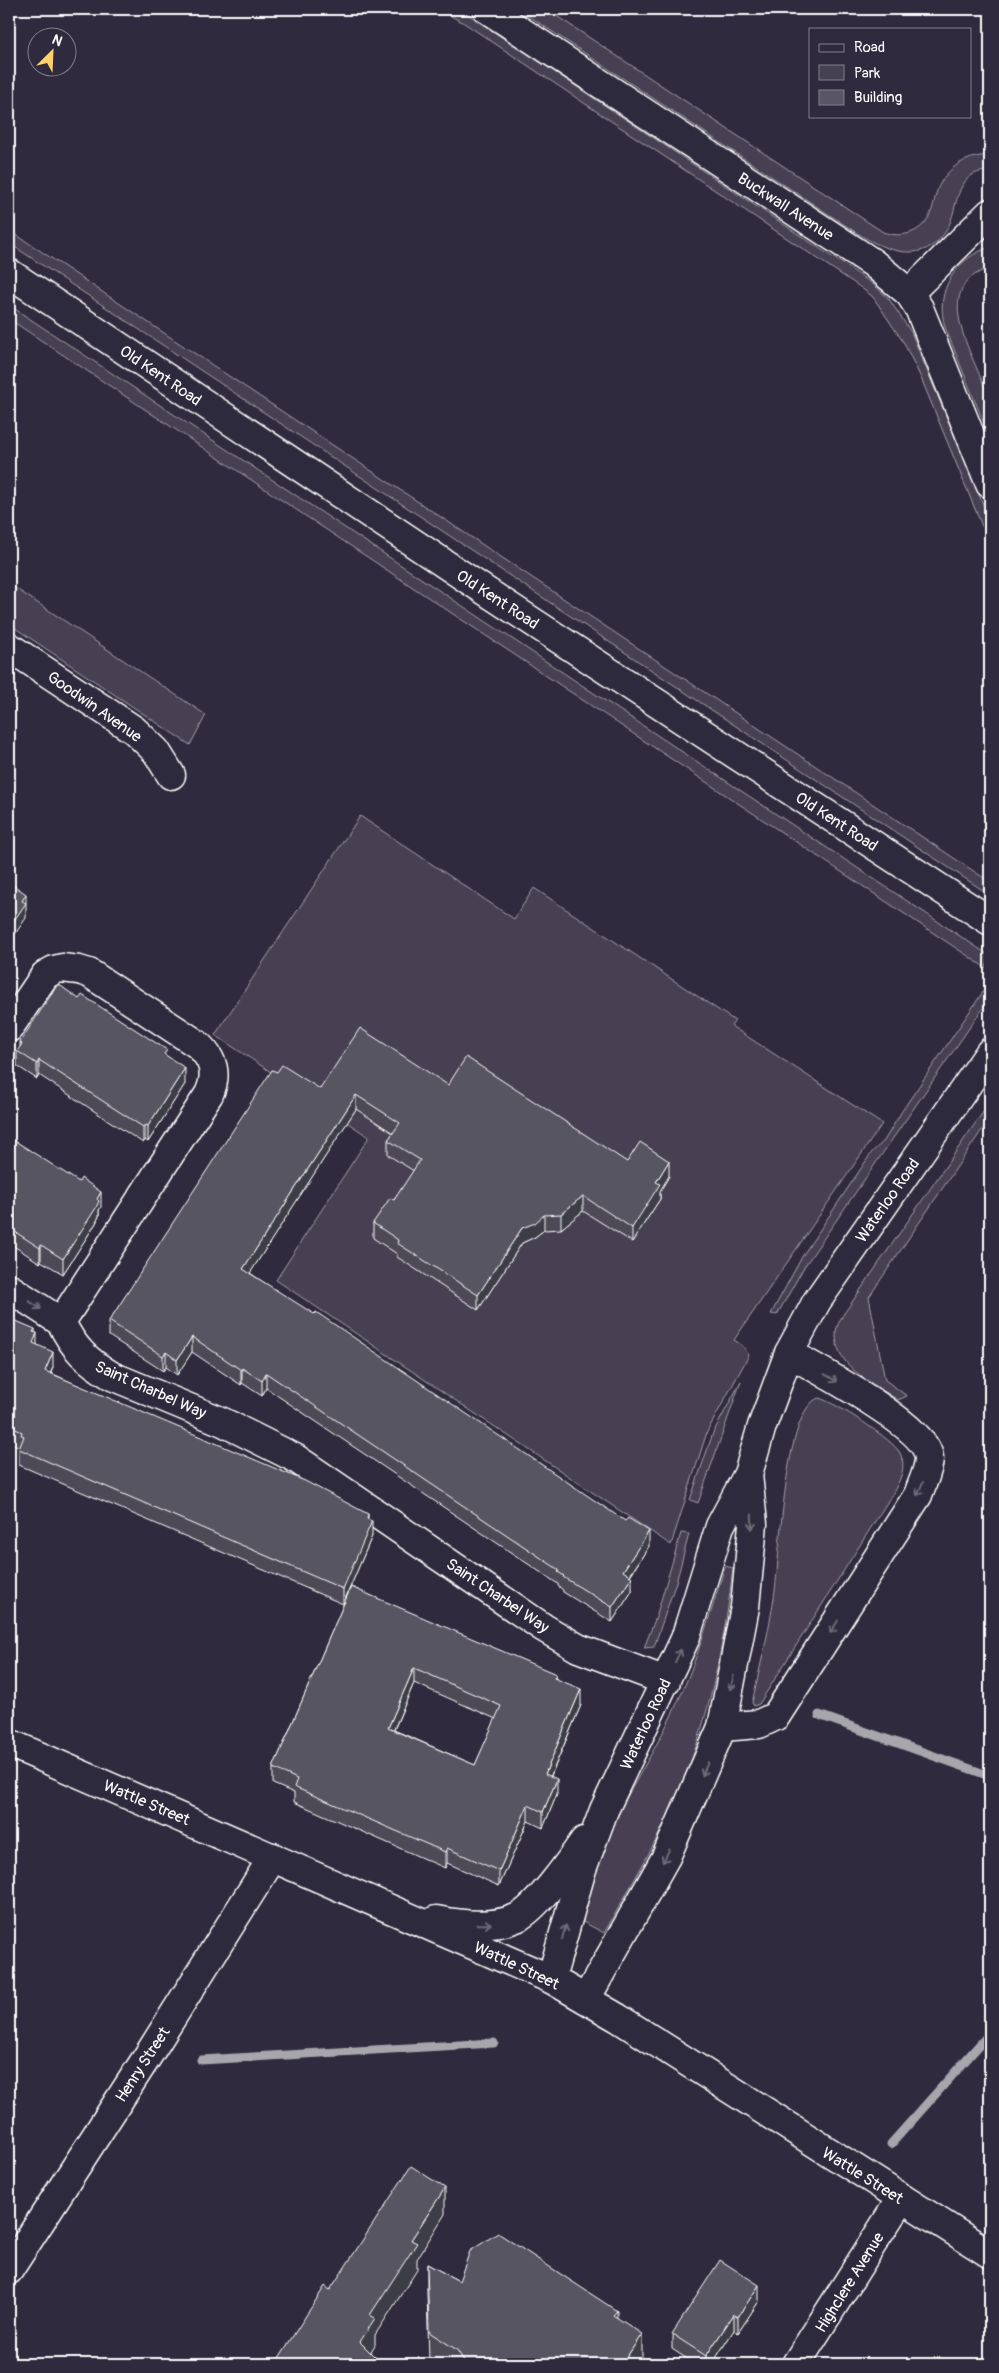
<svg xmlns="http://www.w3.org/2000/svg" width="999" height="2373" viewBox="0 0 999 2373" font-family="Pangolin,sans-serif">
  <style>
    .green { fill: #464152; stroke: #a2a0a8 }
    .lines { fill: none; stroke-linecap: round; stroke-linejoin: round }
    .stream { stroke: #a7a6ad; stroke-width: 9 }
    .minor-casing { stroke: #fff; stroke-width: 31 }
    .major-casing { stroke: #fff; stroke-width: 31 }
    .minor { stroke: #2f2a3d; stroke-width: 28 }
    .major { stroke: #2f2a3d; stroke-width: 28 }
    .wall { fill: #4d4956; stroke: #fff; fill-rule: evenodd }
    .shaded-wall { fill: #3e3c46; stroke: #fff }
    .building { fill: #595564; stroke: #fff; fill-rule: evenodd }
    .oneway { stroke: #6d6a77 }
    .labels { text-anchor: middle; stroke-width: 5; stroke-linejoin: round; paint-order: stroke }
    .street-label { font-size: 16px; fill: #fff; stroke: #2f2a3d }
  </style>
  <rect width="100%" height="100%" fill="#2f2a3d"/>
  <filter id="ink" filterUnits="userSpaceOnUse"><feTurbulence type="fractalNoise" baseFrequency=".02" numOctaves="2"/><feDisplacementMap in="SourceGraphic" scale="10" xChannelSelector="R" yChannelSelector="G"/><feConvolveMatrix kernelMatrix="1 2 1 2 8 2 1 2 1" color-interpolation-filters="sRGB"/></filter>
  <g filter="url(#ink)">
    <!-- green -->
    <g class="green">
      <polygon points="438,9 460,9 873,284 889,299 911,332 990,521 990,539 982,526 921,378 904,343 873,297 860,287 464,23"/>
      <path d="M518,9H546L883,232C902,239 923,233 931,212C935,202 935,192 941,182C952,164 969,156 990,155V171C951,170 960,214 944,234C920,267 880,248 854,231Z"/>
      <polygon points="9,230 990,882 990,895 9,243"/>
      <path d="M990,247V268C925,288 978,360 989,400C993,411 990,426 990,438L945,327C934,291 956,258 990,247Z"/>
      <polygon points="9,305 990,956 986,968 9,319"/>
      <polygon points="9,584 206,715 190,745 9,624"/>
      <polygon points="360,816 514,919 534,888 735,1021 731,1026 882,1124 734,1340 743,1346 749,1355 707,1432 671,1545 276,1280 369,1137 215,1035"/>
      <polygon points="985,989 990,992 990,998 804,1267 777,1315 771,1314 803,1255 872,1152 884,1141 902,1111"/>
      <path d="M990,1102V1118L869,1297L885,1380L907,1396L898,1400C876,1385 836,1368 836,1336C835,1325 844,1313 850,1305Z"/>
      <polygon points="741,1381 698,1503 690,1500 713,1433"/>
      <path d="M819,1398C834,1402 893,1439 900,1453C907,1467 900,1480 893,1493L759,1704L754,1706L752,1703C760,1666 770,1628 775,1590C780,1557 784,1408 819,1398Z"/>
      <polygon points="681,1533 689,1534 677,1579 654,1647 644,1648 656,1617"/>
      <path d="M725,1566L733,1568C726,1631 714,1693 694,1753C672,1817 637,1875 604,1933L583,1922C589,1844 642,1779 674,1710C696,1664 710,1615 725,1566Z"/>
    </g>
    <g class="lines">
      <!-- stream -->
      <g class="stream">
        <polyline points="819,1715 990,1776"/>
        <polyline points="201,2060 494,2043"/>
        <polyline points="891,2144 990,2033"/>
      </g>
      <!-- minor casing -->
      <g class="minor-casing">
        <g id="minor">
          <polyline points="487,9 873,263 909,293 919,308 990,484"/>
          <polyline points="9,273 481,588 990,921"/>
          <polyline points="909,293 990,213"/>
          <polyline points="9,647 134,730 156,751 171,775"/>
          <path d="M9,1028L45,975L54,970L62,968L79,970L89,973L197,1044C214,1059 218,1074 209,1094L61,1322"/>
          <polyline points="9,1288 61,1322"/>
          <path d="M61,1322C74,1349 87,1361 112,1376L223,1422L295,1458L544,1628L578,1648L666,1681"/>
          <path d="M722,1727L759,1724L776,1716L918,1495C922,1483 929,1470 929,1458C927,1426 816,1369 789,1353"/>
          <polyline points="9,2270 149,2054 273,1857"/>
          <polyline points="796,2364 901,2199"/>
        </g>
      </g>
      <!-- major casing -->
      <g class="major-casing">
        <g id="major">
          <polyline points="9,1743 551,1979 618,2018 990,2254"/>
          <path d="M436,1920C461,1925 493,1928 516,1918C536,1910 571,1860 584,1841"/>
          <polyline points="551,1979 582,1869 604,1810 685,1639 720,1526 748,1474 762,1426 789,1353 817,1301 990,1052"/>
          <polyline points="586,1999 666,1857 722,1727 745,1607 753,1524 748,1474"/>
        </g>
      </g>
      <!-- minor -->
      <use href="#minor" class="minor"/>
      <!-- major -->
      <use href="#major" class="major"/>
    </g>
    <!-- wall -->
    <g class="wall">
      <polygon points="20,1042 167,1056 185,1084 148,1142 145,1140 143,1143 39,1075 37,1079 17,1066 17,1051 20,1048"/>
      <polygon points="277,1072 320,1089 448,1085 627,1162 669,1176 660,1191 660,1199 632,1242 583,1211 561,1229 544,1230 535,1237 522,1243 478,1310 397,1257 397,1254 373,1238 373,1223 394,1200 414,1171 388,1155 388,1140 393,1133 356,1109 250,1273 649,1546 630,1576 632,1591 612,1622 563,1592 563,1590 558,1586 558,1584 266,1388 262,1396 242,1383 241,1385 192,1352 177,1375 166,1367 163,1371 109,1336 109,1321"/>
      <polygon points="9,1137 101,1207 99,1210 99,1216 96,1223 63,1274 41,1261 40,1263 9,1243"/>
      <polygon points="9,1318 35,1333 37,1345 53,1367 51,1373 368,1519 372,1536 343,1604 19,1465 19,1449 20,1447 9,1442"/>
      <path d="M351,1587L556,1678L581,1705L551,1776L557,1794L543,1828L528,1821L499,1886L447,1863L445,1868L294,1802V1793L273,1784V1768ZM414,1683L496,1719L475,1765L394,1730Z"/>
      <polygon points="427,2264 459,2281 617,2318 642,2362 641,2364 435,2364 429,2360 427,2292"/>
      <polygon points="759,2301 738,2333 734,2330 712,2364 695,2364 672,2349 672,2334"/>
    </g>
    <!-- shaded-wall -->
    <g class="shaded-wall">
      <polygon points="26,894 26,918 9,943 9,928 22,901"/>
      <polygon points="39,1060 39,1075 37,1079 37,1064"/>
      <polygon points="185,1068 185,1084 148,1142 148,1126"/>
      <polygon points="356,1095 356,1109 243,1284 243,1269"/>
      <polygon points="145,1125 145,1140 143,1143 143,1127"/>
      <polygon points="669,1161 669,1176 660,1191 660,1199 632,1242 632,1228 656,1182"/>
      <polygon points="101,1192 101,1207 99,1210 99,1216 96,1223 63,1274 63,1259"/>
      <polygon points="583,1196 583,1211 561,1229 561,1214"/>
      <polygon points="544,1215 544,1230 535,1237 522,1243 478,1310 478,1295 522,1228"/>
      <polygon points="41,1245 41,1261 40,1263 40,1248"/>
      <polygon points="35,1329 35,1338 37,1333 37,1349 33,1358 33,1332"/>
      <polygon points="192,1337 192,1352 177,1375 177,1360"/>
      <polygon points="53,1352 53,1367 45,1386 45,1371"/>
      <polygon points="166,1352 166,1367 163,1371 163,1356"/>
      <polygon points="242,1368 242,1383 241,1385 241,1370"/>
      <polygon points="266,1373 266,1388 262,1396 262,1381"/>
      <polygon points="368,1514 368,1529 372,1521 372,1536 343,1604 343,1589"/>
      <polygon points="649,1531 649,1546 623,1586 623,1571"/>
      <polygon points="632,1577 632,1591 612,1622 612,1607"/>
      <polygon points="414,1668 414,1683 388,1743 388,1728"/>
      <polygon points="581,1689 581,1705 545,1789 545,1774"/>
      <polygon points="557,1779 557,1794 543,1828 543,1812"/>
      <polygon points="528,1805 528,1821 499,1886 499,1871"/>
      <polygon points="447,1848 447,1863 445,1868 445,1852"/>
      <polygon points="445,2188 445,2214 417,2259 417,2270 375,2335 375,2345 363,2364 360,2342 370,2315 411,2240"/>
      <polygon points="759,2285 759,2301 738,2333 738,2317"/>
      <polygon points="617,2311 617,2339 613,2315"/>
      <polygon points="734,2314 734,2330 712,2364 706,2364 706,2356"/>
      <polygon points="642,2334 642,2362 641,2364 622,2364"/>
    </g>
    <!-- building -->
    <g class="building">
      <polygon points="9,882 26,894 22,901 26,903 9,928"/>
      <polygon points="58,984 79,999 82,995 167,1050 164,1054 185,1068 148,1126 145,1125 143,1127 39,1060 37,1064 17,1051 22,1044 20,1042"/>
      <polygon points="360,1028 448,1085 466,1057 627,1162 640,1142 669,1161 656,1182 660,1184 632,1228 583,1196 561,1214 544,1215 535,1223 522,1228 478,1295 397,1243 398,1240 373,1223 390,1198 394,1200 420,1160 388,1140 400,1123 356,1095 243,1269 314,1314 316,1312 625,1521 628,1518 649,1531 623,1571 632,1577 612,1607 563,1577 564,1576 558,1572 559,1570 266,1373 262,1381 242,1368 241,1370 192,1337 177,1360 166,1352 163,1356 109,1321 272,1070 277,1072 282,1065 320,1089"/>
      <polygon points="9,1137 79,1182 81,1178 101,1192 97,1199 99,1201 96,1208 63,1259 41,1245 40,1248 9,1228"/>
      <polygon points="9,1318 35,1329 33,1332 37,1333 33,1343 53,1352 45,1371 305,1481 368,1514 367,1519 372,1521 343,1589 19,1449 24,1436 21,1435 22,1432 9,1426"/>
      <path d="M351,1587L556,1674L554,1678L581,1689L545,1774L557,1779L543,1812L528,1805L499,1871L447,1848L445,1852L294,1787L297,1779L273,1768ZM414,1668L501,1706L475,1765L388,1728Z"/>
      <polygon points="411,2166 445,2188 411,2240 417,2243 370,2315 375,2318 360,2342 378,2360 378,2364 275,2364 325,2286 330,2290"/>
      <polygon points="498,2233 617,2311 613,2315 642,2334 622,2364 602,2364 597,2361 595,2364 466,2364 457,2350 429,2332 427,2264 459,2281 470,2251"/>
      <polygon points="720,2260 759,2285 738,2317 734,2314 706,2356 672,2334"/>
    </g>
    <!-- one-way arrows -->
    <defs><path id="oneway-shaft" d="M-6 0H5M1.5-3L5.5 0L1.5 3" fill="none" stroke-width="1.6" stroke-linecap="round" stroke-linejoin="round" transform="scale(1.25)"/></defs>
    <g class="oneway">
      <use href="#oneway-shaft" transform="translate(35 1305) rotate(33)"/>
      <use href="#oneway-shaft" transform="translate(831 1378) rotate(31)"/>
      <use href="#oneway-shaft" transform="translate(920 1489) rotate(114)"/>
      <use href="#oneway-shaft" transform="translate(752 1522) rotate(89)"/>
      <use href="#oneway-shaft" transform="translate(834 1627) rotate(122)"/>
      <use href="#oneway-shaft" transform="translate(678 1656) rotate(-65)"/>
      <use href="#oneway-shaft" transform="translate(732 1683) rotate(102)"/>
      <use href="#oneway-shaft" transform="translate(705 1769) rotate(113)"/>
      <use href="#oneway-shaft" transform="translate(666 1856) rotate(117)"/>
      <use href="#oneway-shaft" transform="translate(484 1924) rotate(-1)"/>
      <use href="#oneway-shaft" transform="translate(564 1932) rotate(-74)"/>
    </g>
  </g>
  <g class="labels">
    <!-- street labels -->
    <g class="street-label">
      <text transform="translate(786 206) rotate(33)" y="6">Buckwall Avenue</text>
      <text transform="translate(161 375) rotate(34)" y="6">Old Kent Road</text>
      <text transform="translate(498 599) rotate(33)" y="6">Old Kent Road</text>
      <text transform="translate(95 706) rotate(35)" y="6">Goodwin Avenue</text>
      <text transform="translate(837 821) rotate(33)" y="6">Old Kent Road</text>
      <text transform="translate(887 1200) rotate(-55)" y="6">Waterloo Road</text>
      <text transform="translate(151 1389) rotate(24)" y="6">Saint Charbel Way</text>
      <text transform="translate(498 1595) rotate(34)" y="6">Saint Charbel Way</text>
      <text transform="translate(645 1724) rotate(-65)" y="6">Waterloo Road</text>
      <text transform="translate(147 1802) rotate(23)" y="6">Wattle Street</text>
      <text transform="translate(517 1965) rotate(25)" y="6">Wattle Street</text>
      <text transform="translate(142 2064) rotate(-57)" y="6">Henry Street</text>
      <text transform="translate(863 2175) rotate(32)" y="6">Wattle Street</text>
      <text transform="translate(849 2282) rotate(-58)" y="6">Highclere Avenue</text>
    </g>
  </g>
  <!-- margin -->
  <rect width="999" height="2373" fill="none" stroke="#2f2a3d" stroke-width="30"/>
  <rect x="15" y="15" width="969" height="2343" fill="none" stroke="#fff" stroke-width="2" filter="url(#ink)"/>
  <!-- legend -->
  <rect x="809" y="28" width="162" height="90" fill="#2f2a3d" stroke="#827f8b"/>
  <rect x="819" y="44" width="25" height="8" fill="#2f2a3d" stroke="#827f8b"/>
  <text x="854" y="52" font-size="15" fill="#ffffff">Road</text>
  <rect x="819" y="65" width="25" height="15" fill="#464152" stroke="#827f8b"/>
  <text x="854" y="78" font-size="15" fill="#ffffff">Park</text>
  <rect x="819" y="90" width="25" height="15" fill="#595564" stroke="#827f8b"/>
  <text x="854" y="102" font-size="15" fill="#ffffff">Building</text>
  <!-- north arrow -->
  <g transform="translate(52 52) rotate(24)"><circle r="24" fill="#2f2a3d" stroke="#827f8b"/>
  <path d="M0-4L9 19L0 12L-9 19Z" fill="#ffd166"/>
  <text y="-8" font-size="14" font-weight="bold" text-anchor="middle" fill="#ffffff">N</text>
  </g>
</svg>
